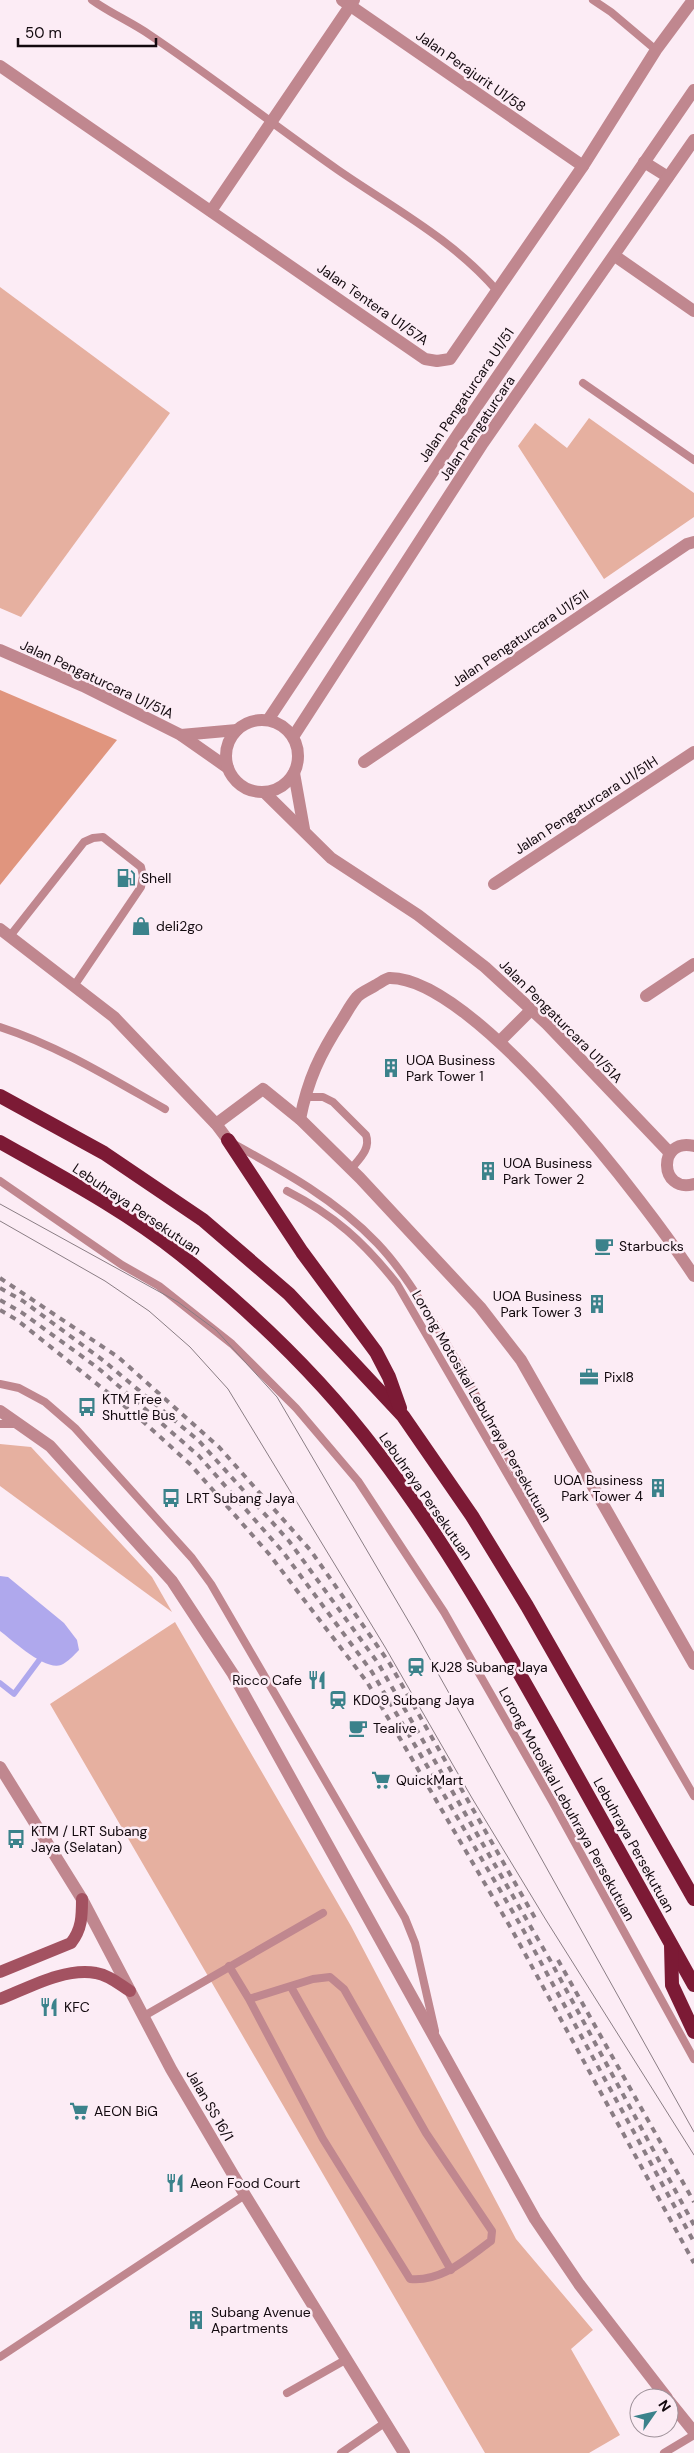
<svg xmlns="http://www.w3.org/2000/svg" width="694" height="2453" viewBox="0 0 694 2453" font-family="'DM Sans',sans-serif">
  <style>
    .green { fill: #e6b0a0 }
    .forest { fill: #e0957e }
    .water { fill: #afa8ed }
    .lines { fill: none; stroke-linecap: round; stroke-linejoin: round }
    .stream { stroke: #afa8ed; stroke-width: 5.5 }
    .service { stroke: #c0878f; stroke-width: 8 }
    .minor { stroke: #c0878f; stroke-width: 12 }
    .tertiary { stroke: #c0878f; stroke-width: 12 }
    .secondary { stroke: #a35261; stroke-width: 12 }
    .trunk { stroke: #7c1a35; stroke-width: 14 }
    .tram { stroke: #8a7d84; stroke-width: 1 }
    .rail { stroke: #8a7d84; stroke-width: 4; stroke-dasharray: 6 6; stroke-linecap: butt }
    .labels { text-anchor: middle; stroke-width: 5; stroke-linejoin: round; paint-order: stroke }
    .street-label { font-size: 14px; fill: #12090e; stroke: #fcecf5 }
    .poi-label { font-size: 14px; fill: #12090e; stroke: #fcecf5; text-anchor: start }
  </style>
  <rect width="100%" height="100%" fill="#fcecf5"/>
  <!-- green -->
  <g class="green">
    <polygon points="0,287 170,413 21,617 0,608"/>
    <polygon points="589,418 694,493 694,517 604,579 518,446 535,423 567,448"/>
    <polygon points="0,1444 31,1447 152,1577 172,1612 0,1486"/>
    <polygon points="175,1622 351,1926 516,2239 593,2330 571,2349 620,2435 589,2453 485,2453 50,1704"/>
  </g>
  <!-- forest -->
  <polygon class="forest" points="0,690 117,740 0,885"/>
  <!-- water -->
  <path class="water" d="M0,1576L8,1577L64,1623L77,1640L79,1650C74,1655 68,1662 61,1665C45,1671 12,1640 0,1631Z"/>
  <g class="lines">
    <!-- stream -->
    <polyline class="stream" points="0,1683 14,1694 40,1659"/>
    <!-- service -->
    <g class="service">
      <path d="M92,0C110,13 131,22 150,35C214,78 275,126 338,170C393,208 454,240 498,292"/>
      <polyline points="593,0 611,12 656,50"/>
      <polyline points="583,383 694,460"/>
      <polyline points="10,936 84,842 93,838 103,837 141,867 143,876 141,887 74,986"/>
      <path d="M0,1027C59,1046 112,1079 165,1109"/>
      <path d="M304,1097H323L333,1102L366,1135C371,1149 359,1159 351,1169"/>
      <path d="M234,1144C285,1172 336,1200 377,1243C400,1267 419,1298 436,1326C474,1388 507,1451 536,1518"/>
      <polyline points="0,1181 122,1265 159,1286 232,1344 296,1408 358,1481 444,1612 552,1801 694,2059"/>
      <path d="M287,1191C334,1215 364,1242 397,1284L694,1796"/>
      <polyline points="0,1384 19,1388 45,1402 75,1428 192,1558 211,1584 405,1918 415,1943 435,2031"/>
      <polyline points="0,1424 15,1424"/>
      <path d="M229,1966L249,1999L313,1979L330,1977L344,1989L426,2133L492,2231L491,2241C466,2259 442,2282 410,2279L323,2139L249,1999"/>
      <polyline points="291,1987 451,2270"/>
      <polyline points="144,2016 323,1913"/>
      <polyline points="0,2357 245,2195"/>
      <polyline points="287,2393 347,2359"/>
      <polyline points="341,2453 386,2422"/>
      <polyline points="664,2453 694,2435"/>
    </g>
    <!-- minor -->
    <g class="minor">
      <polyline points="342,0 583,166"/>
      <polyline points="0,66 425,359 437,361 450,359 583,166 656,50 693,0"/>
      <polyline points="211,211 354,0"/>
      <polyline points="615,256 694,311"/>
      <polyline points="364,762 687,544 694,542"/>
      <polyline points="294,773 304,829"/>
      <polyline points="264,792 331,858 418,915 485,967 547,1024 670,1153"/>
      <polyline points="494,884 694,752"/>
      <polyline points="0,929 114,1017 216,1124 228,1140"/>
      <polyline points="646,996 694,964"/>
      <polyline points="500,1041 531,1010"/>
      <path d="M300,1119C308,1079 320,1054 342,1020C347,1012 351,1004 357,997C361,992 370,989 376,985C380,983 385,979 389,978C474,976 649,1207 694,1276"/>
      <polyline points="216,1124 263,1089 300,1119 360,1178 480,1307 521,1360 694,1664"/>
      <path d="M694,1146C657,1137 659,1194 694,1184"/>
      <polyline points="0,1411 50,1446 172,1581 233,1674 535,2219 579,2284 667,2398"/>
      <polyline points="669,2401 694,2432"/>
    </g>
    <!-- tertiary -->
    <g class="tertiary">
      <polyline points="644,162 668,177"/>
      <polyline points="0,650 83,686 181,735 228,768"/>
      <polyline points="268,720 460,431 694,90"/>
      <circle cx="262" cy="756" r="36"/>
      <polyline points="181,735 237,730"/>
      <polyline points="293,737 483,443 694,140"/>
      <polyline points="0,1767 82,1899 171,2069 245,2195 404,2453"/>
    </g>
    <!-- secondary -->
    <g class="secondary">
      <path d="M0,1972L71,1943C82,1929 82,1916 82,1899"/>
      <path d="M0,1999C28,1988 65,1967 96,1973C109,1975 119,1984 130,1991"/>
    </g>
    <!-- trunk -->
    <g class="trunk">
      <polyline points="0,1096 104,1153 203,1220 289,1294 403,1416 472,1516 527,1606 694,1899"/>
      <polyline points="228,1140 302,1252 376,1352 389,1377 400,1408"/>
      <path d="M0,1142C60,1176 126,1211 180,1254C252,1312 322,1379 377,1452C444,1540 498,1635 552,1731C599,1816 647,1900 694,1985"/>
      <polyline points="671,1945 672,1985 694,2032"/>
    </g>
    <!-- tram -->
    <g class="tram">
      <polyline points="0,1204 178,1302 216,1330 277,1397 416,1634 694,2132"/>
      <polyline points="0,1221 105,1281 149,1311 190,1347 228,1389 385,1647 472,1798 546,1920 694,2155"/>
    </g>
    <!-- rail -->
    <g class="rail">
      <polyline points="0,1278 118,1357 219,1447 311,1551 390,1664 535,1918"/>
      <polyline points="0,1288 23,1301 104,1361 199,1441 289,1541 378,1663 550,1960 694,2225"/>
      <polyline points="0,1300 21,1312 98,1368 199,1456 283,1552 372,1672 521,1926 694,2242"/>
      <polyline points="0,1310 17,1320 137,1416 190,1464 269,1554 367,1682 512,1930 694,2263"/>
      <polyline points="558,1960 694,2202"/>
    </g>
  </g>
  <!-- icons -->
  <defs>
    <g id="fuel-bare" transform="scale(1.5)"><path d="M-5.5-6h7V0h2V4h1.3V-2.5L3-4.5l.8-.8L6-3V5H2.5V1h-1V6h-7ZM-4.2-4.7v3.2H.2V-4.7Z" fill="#3b828b" stroke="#fcecf5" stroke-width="2.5" paint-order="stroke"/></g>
    <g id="shop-bare" transform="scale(1.5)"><path d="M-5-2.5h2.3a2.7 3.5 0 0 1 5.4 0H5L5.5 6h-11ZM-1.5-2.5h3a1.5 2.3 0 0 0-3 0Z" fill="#3b828b" stroke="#fcecf5" stroke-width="2.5" paint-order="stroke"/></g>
    <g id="building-bare" transform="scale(1.5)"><path d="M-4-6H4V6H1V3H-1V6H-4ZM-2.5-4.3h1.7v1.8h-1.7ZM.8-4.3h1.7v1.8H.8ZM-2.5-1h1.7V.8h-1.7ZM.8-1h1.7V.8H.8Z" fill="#3b828b" stroke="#fcecf5" stroke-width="2.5" paint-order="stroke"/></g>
    <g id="cafe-bare" transform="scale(1.5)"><path d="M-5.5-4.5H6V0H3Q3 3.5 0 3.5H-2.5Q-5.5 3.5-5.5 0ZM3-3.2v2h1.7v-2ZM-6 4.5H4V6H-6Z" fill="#3b828b" stroke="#fcecf5" stroke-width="2.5" paint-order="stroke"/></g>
    <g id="office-bare" transform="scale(1.5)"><path d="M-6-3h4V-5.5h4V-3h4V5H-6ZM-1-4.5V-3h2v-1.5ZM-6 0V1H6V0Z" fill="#3b828b" stroke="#fcecf5" stroke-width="2.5" paint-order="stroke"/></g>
    <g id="bus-bare" transform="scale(1.5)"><path d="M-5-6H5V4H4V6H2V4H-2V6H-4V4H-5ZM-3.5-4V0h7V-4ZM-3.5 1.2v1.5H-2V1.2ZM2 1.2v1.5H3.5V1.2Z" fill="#3b828b" stroke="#fcecf5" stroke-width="2.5" paint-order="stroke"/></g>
    <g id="station-bare" transform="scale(1.5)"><path d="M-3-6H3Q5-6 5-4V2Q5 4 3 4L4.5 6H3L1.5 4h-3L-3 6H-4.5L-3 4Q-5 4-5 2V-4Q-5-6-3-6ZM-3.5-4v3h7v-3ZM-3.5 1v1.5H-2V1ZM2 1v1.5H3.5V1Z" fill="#3b828b" stroke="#fcecf5" stroke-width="2.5" paint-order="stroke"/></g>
    <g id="restaurant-bare" transform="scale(1.5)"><path d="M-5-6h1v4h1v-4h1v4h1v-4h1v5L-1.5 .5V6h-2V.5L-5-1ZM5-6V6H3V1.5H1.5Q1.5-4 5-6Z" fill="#3b828b" stroke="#fcecf5" stroke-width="2.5" paint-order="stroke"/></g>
    <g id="supermarket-bare" transform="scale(1.5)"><path d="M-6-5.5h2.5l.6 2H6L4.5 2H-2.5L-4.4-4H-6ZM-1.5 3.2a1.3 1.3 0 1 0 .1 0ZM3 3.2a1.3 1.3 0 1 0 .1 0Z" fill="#3b828b" stroke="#fcecf5" stroke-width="2.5" paint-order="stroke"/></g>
  </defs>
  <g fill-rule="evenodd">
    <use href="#fuel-bare" x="126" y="878"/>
    <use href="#shop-bare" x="141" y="926"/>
    <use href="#building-bare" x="391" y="1068"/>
    <use href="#building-bare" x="488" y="1171"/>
    <use href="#cafe-bare" x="604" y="1246"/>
    <use href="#building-bare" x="597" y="1304"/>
    <use href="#office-bare" x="589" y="1377"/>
    <use href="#bus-bare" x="87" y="1407"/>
    <use href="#building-bare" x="658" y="1488"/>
    <use href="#bus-bare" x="171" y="1498"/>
    <use href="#station-bare" x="416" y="1667"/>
    <use href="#restaurant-bare" x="317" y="1680"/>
    <use href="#station-bare" x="338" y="1700"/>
    <use href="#cafe-bare" x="358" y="1728"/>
    <use href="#supermarket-bare" x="381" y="1780"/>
    <use href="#bus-bare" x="16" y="1839"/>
    <use href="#restaurant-bare" x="49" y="2007"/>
    <use href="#supermarket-bare" x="79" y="2111"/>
    <use href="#restaurant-bare" x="175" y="2183"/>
    <use href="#building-bare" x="196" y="2320"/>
  </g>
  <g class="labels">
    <!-- street labels -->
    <g class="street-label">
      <text transform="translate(471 71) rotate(35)" y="5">Jalan Perajurit U1/58</text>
      <text transform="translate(373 304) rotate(35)" y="5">Jalan Tentera U1/57A</text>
      <text transform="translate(466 395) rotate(-56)" y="5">Jalan Pengaturcara U1/51</text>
      <text transform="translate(477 428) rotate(-56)" y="5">Jalan Pengaturcara</text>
      <text transform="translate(520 638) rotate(-34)" y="5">Jalan Pengaturcara U1/51I</text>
      <text transform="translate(97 679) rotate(25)" y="5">Jalan Pengaturcara U1/51A</text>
      <text transform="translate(586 805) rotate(-33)" y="5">Jalan Pengaturcara U1/51H</text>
      <text transform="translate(561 1021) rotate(45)" y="5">Jalan Pengaturcara U1/51A</text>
      <text transform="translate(137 1209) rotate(34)" y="5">Lebuhraya Persekutuan</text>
      <text transform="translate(482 1406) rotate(60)" y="5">Lorong Motosikal Lebuhraya Persekutuan</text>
      <text transform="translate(426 1496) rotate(55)" y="5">Lebuhraya Persekutuan</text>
      <text transform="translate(567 1804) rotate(61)" y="5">Lorong Motosikal Lebuhraya Persekutuan</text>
      <text transform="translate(634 1845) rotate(61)" y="5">Lebuhraya Persekutuan</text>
      <text transform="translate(210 2105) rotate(60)" y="5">Jalan SS 16/1</text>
    </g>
    <!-- poi labels -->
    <g class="poi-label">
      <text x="141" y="883">Shell</text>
      <text x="156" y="931">deli2go</text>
      <text x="406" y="1065">UOA Business<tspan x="406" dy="16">Park Tower 1</tspan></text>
      <text x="503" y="1168">UOA Business<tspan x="503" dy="16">Park Tower 2</tspan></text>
      <text x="619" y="1251">Starbucks</text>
      <text x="582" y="1301" text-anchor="end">UOA Business<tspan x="582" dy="16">Park Tower 3</tspan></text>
      <text x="604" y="1382">Pixl8</text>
      <text x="102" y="1404">KTM Free<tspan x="102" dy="16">Shuttle Bus</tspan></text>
      <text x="643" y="1485" text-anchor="end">UOA Business<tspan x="643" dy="16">Park Tower 4</tspan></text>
      <text x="186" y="1503">LRT Subang Jaya</text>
      <text x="431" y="1672">KJ28 Subang Jaya</text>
      <text x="302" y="1685" text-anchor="end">Ricco Cafe</text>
      <text x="353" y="1705">KD09 Subang Jaya</text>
      <text x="373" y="1733">Tealive</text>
      <text x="396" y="1785">QuickMart</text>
      <text x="31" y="1836">KTM / LRT Subang<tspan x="31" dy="16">Jaya (Selatan)</tspan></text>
      <text x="64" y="2012">KFC</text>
      <text x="94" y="2116">AEON BiG</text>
      <text x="190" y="2188">Aeon Food Court</text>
      <text x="211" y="2317">Subang Avenue<tspan x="211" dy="16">Apartments</tspan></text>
    </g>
  </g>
  <!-- north arrow -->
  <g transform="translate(654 2413) rotate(56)"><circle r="24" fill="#fcecf5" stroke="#9e9199"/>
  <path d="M0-4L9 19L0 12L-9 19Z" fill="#3b828b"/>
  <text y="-8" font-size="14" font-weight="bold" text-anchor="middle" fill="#12090e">N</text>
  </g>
  <!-- scale -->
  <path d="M18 38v8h138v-8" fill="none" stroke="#12090e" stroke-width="2.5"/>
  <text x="25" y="38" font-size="15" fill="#12090e" stroke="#fcecf5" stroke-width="4" paint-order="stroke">50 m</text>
</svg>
